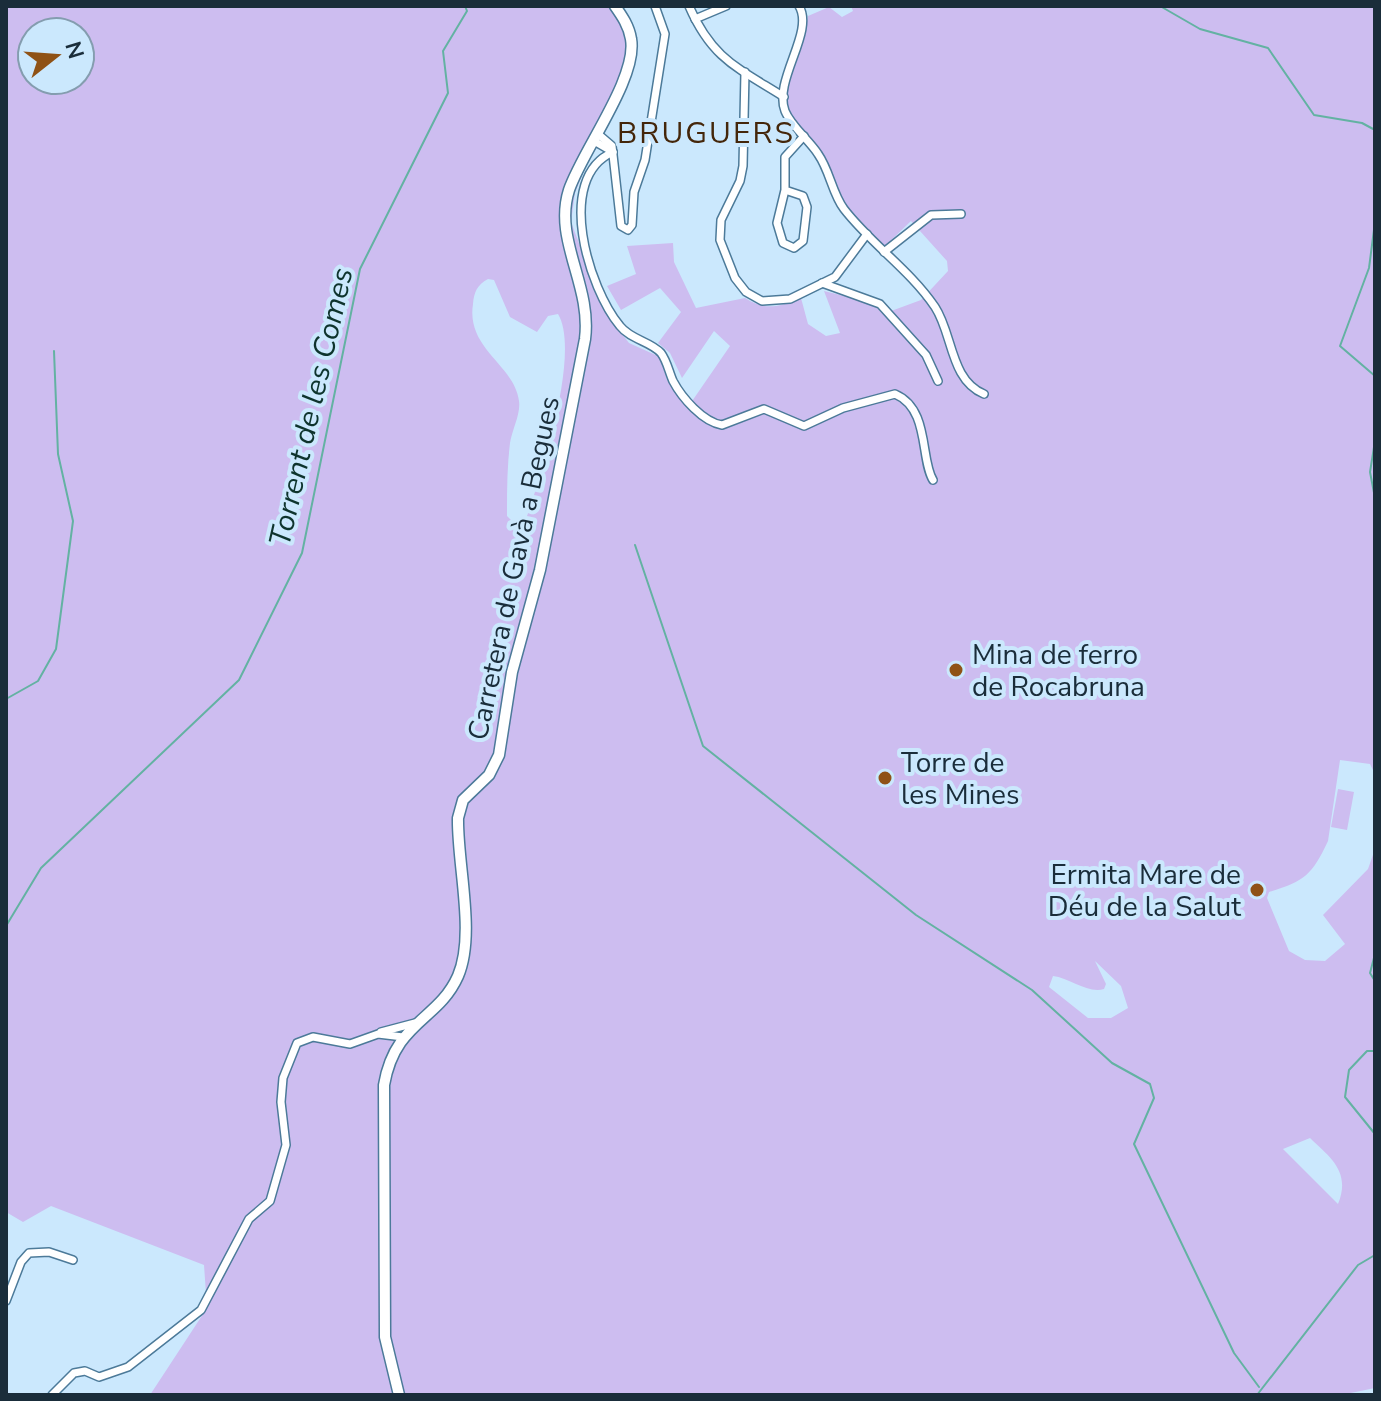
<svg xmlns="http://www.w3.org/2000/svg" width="1381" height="1401" viewBox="0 0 1381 1401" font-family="'Nunito Sans',sans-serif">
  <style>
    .green { fill: #cdbdf0; fill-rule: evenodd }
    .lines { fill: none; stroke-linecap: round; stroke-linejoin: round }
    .stream { stroke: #63b2a2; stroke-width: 2 }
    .minor-casing { stroke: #4c7a99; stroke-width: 10 }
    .secondary-casing { stroke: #4c7a99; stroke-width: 13 }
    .minor { stroke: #fff; stroke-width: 7 }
    .secondary { stroke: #fff; stroke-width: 10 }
    .poi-dot { fill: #8f5216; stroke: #cbe8fd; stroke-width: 3 }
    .labels { text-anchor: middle; stroke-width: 8; stroke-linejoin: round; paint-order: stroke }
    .street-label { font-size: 28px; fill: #1a2d3a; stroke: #cbe8fd }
    .poi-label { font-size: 28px; fill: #1a2d3a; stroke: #cbe8fd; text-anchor: start }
    .neighbourhood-label { font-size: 30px; letter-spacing: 2px; fill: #44260a; stroke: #cbe8fd }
    .water-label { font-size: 30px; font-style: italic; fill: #0e342d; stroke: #cbe8fd }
  </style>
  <rect width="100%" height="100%" fill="#cbe8fd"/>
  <!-- green -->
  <g class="green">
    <path d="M6,6H618L635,42L575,193L571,222L605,312L629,343L660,357L667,380L688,407L730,346L714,331L682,378L670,353L658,343L681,312L660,288L621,310L607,286L636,274L627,246L673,243L674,262L696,308L745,298C766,311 779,307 801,298L808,324L826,336L840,333L824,291L873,303L883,314L921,300L948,271L947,261L911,221L883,248L848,212L809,140L787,109C784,69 803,51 808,16L829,7L842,17L853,11L851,6H1375V774L1370,764L1340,760L1328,841C1312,875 1305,881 1269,892L1267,898L1289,951L1305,960L1325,961L1345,944L1323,915L1368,869L1375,849V1388L1341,1395H150L207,1308L204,1265L51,1206L23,1222L6,1212ZM32,32H80V80H32ZM488,279L494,280L510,317L537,332L548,316L558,314C581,352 541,477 526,519L517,526L507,516C507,492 507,467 510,443C512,430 521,413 519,401C514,364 466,349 473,304C474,292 477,285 488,279ZM1095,961L1121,986L1128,1008L1111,1018H1088L1049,987L1053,976C1070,978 1088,994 1104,989L1106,984ZM1310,1138C1331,1158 1351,1172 1338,1204L1283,1149Z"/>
    <polygon points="1338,789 1354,792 1347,830 1331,827"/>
  </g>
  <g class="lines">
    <!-- stream -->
    <g class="stream">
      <polyline points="1160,6 1200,29 1268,48 1314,115 1362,123 1375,130"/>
      <polyline points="1375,222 1369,268 1340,346 1375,376"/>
      <polyline points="1375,441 1370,472 1375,498"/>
      <polyline points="635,545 703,746 916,915 1032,990 1112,1063 1150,1084 1154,1098 1134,1144 1234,1353 1259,1387"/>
      <polyline points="6,699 38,681 56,649 73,521 58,454 54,351"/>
      <polyline points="6,926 41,868 239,680 302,553 360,269 448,93 443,51 467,11 465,6"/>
      <polyline points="1375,954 1370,973 1375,981"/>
      <polyline points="1375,1051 1367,1051 1349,1070 1345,1097 1375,1134"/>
      <polyline points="1257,1395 1358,1265 1375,1255"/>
    </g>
    <!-- minor casing -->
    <g class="minor-casing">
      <g id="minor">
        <path d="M689,6C712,59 738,68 784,97"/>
        <path d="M799,6C815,32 773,80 785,111C791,126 809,140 818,154C830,171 832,193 844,209C871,244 910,270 935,307C953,334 950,380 984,394"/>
        <polyline points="695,19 726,6"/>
        <polyline points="745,72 743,166 740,181 721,220 720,240 735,278 746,292 762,301 790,299 835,277 867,234"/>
        <polyline points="598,134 612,146 621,226 628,230 632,225 634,192 645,160 665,34 655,6"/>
        <polyline points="594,141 613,152"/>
        <path d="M613,152C554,178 589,289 620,326C631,340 650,341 661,353C667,361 669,372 673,381C682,398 703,422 722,425L764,409L804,426L843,408L895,394C930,409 920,459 933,480"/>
        <polyline points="785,190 803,196 807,207 803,241 794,248 783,243 777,223 785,190 785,157 804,136"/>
        <polyline points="884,252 931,215 961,214"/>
        <polyline points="822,283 880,304 926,355 938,381"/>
        <polyline points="381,1032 415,1023"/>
        <polyline points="6,1301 21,1262 29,1253 49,1252 73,1260"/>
        <polyline points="52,1395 74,1373 85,1371 99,1377 128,1367 201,1310 249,1219 270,1201 286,1145 281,1102 283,1078 297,1043 313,1037 350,1044 378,1034 403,1037"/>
      </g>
    </g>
    <!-- secondary casing -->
    <g class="secondary-casing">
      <path id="secondary" d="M399,1395L385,1337L384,1085C395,1021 438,1021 458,976C476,934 457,864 458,818L463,800L489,775L499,755L512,672L540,570L585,339C592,285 553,240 569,190C582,151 638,78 631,39C629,26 622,16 615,6"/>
    </g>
    <!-- minor -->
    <use href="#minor" class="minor"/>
    <!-- secondary -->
    <use href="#secondary" class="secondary"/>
  </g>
  <!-- markers -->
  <g class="poi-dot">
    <circle cx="956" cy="670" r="8"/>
    <circle cx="885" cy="778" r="8"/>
    <circle cx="1257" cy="890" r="8"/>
  </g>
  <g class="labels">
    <!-- street labels -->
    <g class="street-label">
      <text transform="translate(513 568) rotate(-78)" y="10">Carretera de Gavà a Begues</text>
    </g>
    <!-- poi labels -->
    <g class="poi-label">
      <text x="972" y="664">Mina de ferro<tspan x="972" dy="32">de Rocabruna</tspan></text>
      <text x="901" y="772">Torre de<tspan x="901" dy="32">les Mines</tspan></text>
      <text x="1241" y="884" text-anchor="end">Ermita Mare de<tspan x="1241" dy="32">Déu de la Salut</tspan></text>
    </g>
    <!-- neighbourhood labels -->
    <g class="neighbourhood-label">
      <text x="706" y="143">BRUGUERS</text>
    </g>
    <!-- water labels -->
    <g class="water-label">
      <text transform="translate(311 407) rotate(-77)" y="10">Torrent de les Comes</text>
    </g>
  </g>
  <!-- border -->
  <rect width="1381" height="1401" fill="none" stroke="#1a2d3a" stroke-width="16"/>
  <!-- north arrow -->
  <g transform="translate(56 56) rotate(73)"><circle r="38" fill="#cbe8fd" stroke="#849daf" stroke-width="2"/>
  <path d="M0-6L14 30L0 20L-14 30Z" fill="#8f5216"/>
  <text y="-12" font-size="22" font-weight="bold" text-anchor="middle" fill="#1a2d3a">N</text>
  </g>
</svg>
